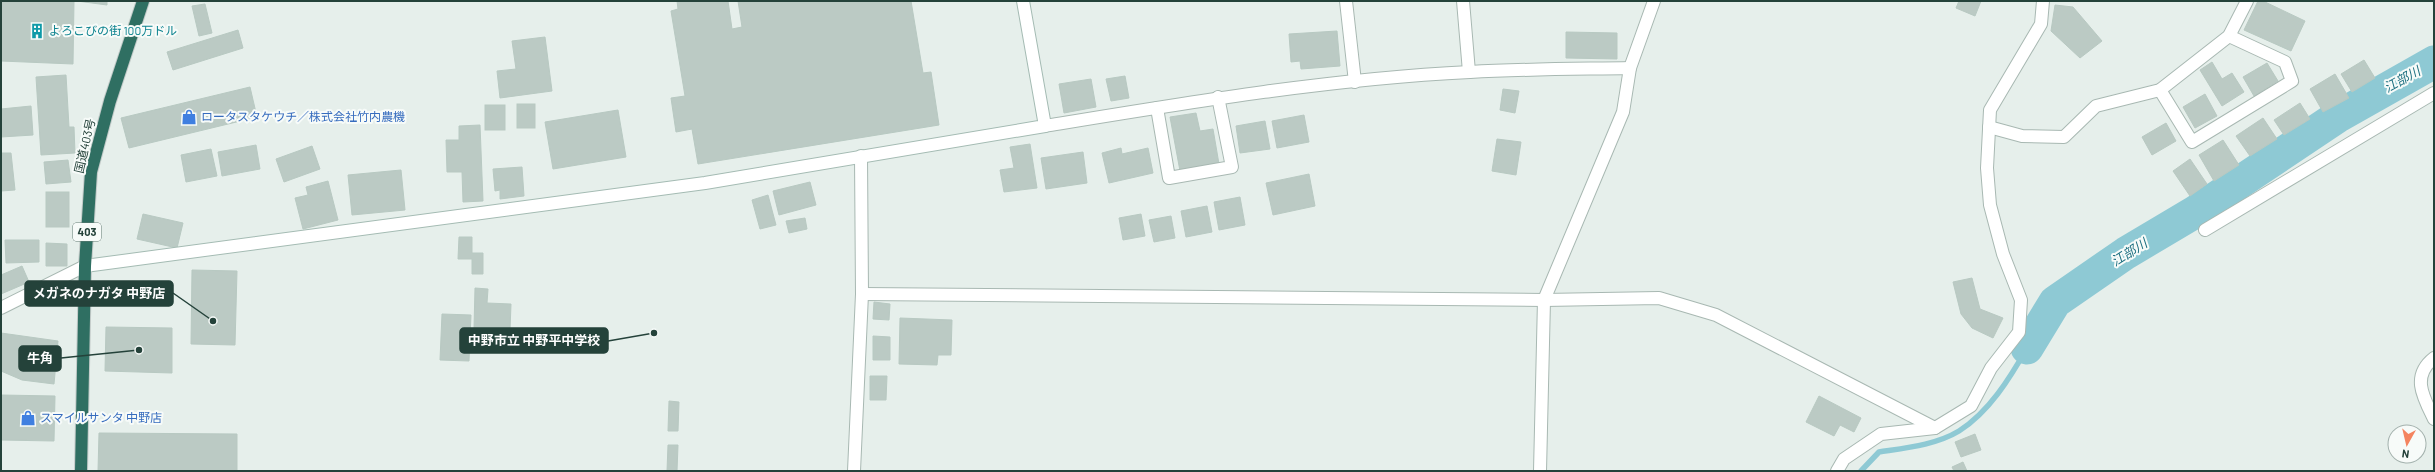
<svg xmlns="http://www.w3.org/2000/svg" width="2435" height="472" viewBox="0 0 2435 472" font-family="Barlow,'Noto Sans JP',sans-serif">
  <style>
    .lines { fill: none; stroke-linecap: round; stroke-linejoin: round }
    .stream { stroke: #8ec9d4; stroke-width: 5.5 }
    .river { stroke: #8ec9d4; stroke-width: 33 }
    .building { fill: #bbcac4; stroke: #b8c9c2 }
    .street-casing { stroke: #a8b8b2; stroke-width: 14 }
    .secondary-casing { stroke: #a4bbb3; stroke-width: 14 }
    .highway-casing { stroke: #c2cac8; stroke-width: 14 }
    .street { stroke: #fff; stroke-width: 12 }
    .secondary { stroke: #fff; stroke-width: 12 }
    .highway { stroke: #2f6f62; stroke-width: 12 }
    .labels { text-anchor: middle; stroke-width: 4; stroke-linejoin: round; paint-order: stroke }
    .shield { fill: #f7fbf9; stroke: #637a73; stroke-width: 1 }
    .shield-label { font-size: 11px; font-weight: bold; fill: #24423a }
    .culture-label { font-size: 12px; fill: #0d838f; stroke: #f7fbf9; text-anchor: start }
    .shop-label { font-size: 12px; fill: #366cbe; stroke: #f7fbf9; text-anchor: start }
    .street-label { font-size: 12px; fill: #24423a; stroke: #f7fbf9 }
    .water-label { font-size: 13px; font-style: italic; fill: #1c6f80; stroke: #f7fbf9 }
    .leader { fill: none; stroke: #24423a; stroke-width: 1.5 }
    .callout-dot { fill: #24423a; stroke: #f7fbf9; stroke-width: 1.5 }
    .callout { fill: #24423a; stroke: #24423a; stroke-width: 1.5 }
    .callout-label { font-size: 13px; text-anchor: middle; font-weight: bold; fill: #fff }
  </style>
  <rect width="100%" height="100%" fill="#e6efeb"/>
  <g class="lines">
    <!-- stream -->
    <path class="stream" d="M1861,471L1879,452C1905,448 1936,445 1959,431C1989,412 2010,378 2027,348"/>
    <!-- river -->
    <polyline class="river" points="2027,348 2055,302 2126,253 2195,212 2337,117 2434,62"/>
  </g>
  <!-- building -->
  <g class="building">
    <polygon points="1,1 74,1 73,64 1,61"/>
    <polygon points="77,1 107,1 107,5"/>
    <polygon points="677,1 728,1 732,29 742,27 738,1 911,1 923,73 931,72 939,125 698,164 692,129 676,132 671,98 685,96 671,11 678,9"/>
    <polygon points="1959,1 1981,1 1975,16 1956,8"/>
    <polygon points="2258,1 2263,1 2305,21 2291,51 2244,30"/>
    <polygon points="205,4 212,33 199,36 192,6"/>
    <polygon points="2055,5 2073,7 2102,41 2080,58 2051,31"/>
    <polygon points="238,30 243,48 173,70 167,52"/>
    <polygon points="1337,31 1340,66 1301,69 1300,61 1291,62 1289,34"/>
    <polygon points="1566,32 1617,33 1617,59 1566,58"/>
    <polygon points="545,37 552,91 500,98 497,71 516,69 512,41"/>
    <polygon points="2364,60 2375,78 2352,92 2341,74"/>
    <polygon points="2212,62 2222,79 2232,73 2244,92 2222,106 2200,70"/>
    <polygon points="2267,63 2278,81 2254,96 2243,77"/>
    <polygon points="2335,74 2349,98 2323,112 2310,89"/>
    <polygon points="66,75 69,127 74,127 75,153 41,155 36,77"/>
    <polygon points="1125,76 1129,98 1111,101 1106,79"/>
    <polygon points="1091,79 1096,107 1064,113 1059,84"/>
    <polygon points="250,87 257,117 129,148 121,118"/>
    <polygon points="1503,89 1519,91 1515,113 1500,110"/>
    <polygon points="2205,94 2217,116 2195,128 2183,107"/>
    <polygon points="2300,103 2310,119 2284,135 2274,120"/>
    <rect x="517" y="104" width="18" height="24"/>
    <rect x="485" y="105" width="20" height="25"/>
    <polygon points="31,106 33,135 1,137 1,109"/>
    <polygon points="618,110 626,157 553,169 545,122"/>
    <polygon points="1196,113 1200,131 1213,129 1219,164 1180,171 1170,117"/>
    <polygon points="1304,115 1309,142 1277,148 1272,121"/>
    <polygon points="2263,118 2277,139 2250,156 2236,136"/>
    <polygon points="1265,121 1270,149 1240,153 1236,126"/>
    <polygon points="2166,123 2176,141 2152,155 2142,137"/>
    <polygon points="480,125 483,201 463,202 462,172 447,172 446,140 459,140 459,126"/>
    <polygon points="1497,139 1521,142 1516,175 1492,171"/>
    <polygon points="2223,140 2239,165 2214,181 2199,155"/>
    <polygon points="1030,144 1037,188 1004,192 1000,170 1014,168 1010,147"/>
    <polygon points="256,145 260,169 222,176 218,152"/>
    <polygon points="312,146 320,169 284,182 276,159"/>
    <polygon points="1121,148 1122,154 1148,148 1153,173 1109,183 1102,153"/>
    <polygon points="211,149 217,176 186,182 181,155"/>
    <polygon points="1083,152 1087,183 1046,189 1041,158"/>
    <polygon points="1,153 11,153 15,190 1,191"/>
    <polygon points="2190,159 2207,184 2190,196 2173,171"/>
    <polygon points="68,160 71,182 46,184 44,162"/>
    <polygon points="522,167 524,196 500,199 500,190 495,191 493,169"/>
    <polygon points="401,170 405,210 352,215 348,175"/>
    <polygon points="1309,174 1315,206 1273,215 1266,183"/>
    <polygon points="328,181 338,220 303,229 295,198 308,195 306,187"/>
    <polygon points="810,182 816,205 779,215 773,191"/>
    <rect x="46" y="192" width="23" height="35"/>
    <polygon points="768,195 776,225 760,229 752,200"/>
    <polygon points="1240,197 1245,225 1219,230 1214,202"/>
    <polygon points="1207,206 1212,232 1186,237 1181,211"/>
    <polygon points="143,214 183,223 177,248 137,239"/>
    <polygon points="1141,214 1145,236 1123,240 1119,218"/>
    <polygon points="1171,216 1175,238 1154,242 1149,220"/>
    <polygon points="805,218 807,229 789,233 786,221"/>
    <polygon points="459,237 472,237 472,253 483,253 483,274 472,274 472,259 458,259"/>
    <polygon points="5,240 39,240 39,262 6,263"/>
    <polygon points="46,243 67,244 67,266 46,266"/>
    <polygon points="22,266 29,282 1,294 1,275"/>
    <polygon points="192,270 237,271 235,345 191,344"/>
    <polygon points="1972,278 1980,309 2003,318 1993,338 1972,328 1961,314 1953,282"/>
    <polygon points="475,288 488,289 487,303 511,304 510,330 474,328"/>
    <polygon points="874,302 890,304 889,320 873,319"/>
    <polygon points="442,314 471,315 469,361 440,360"/>
    <polygon points="900,318 952,320 951,355 938,355 937,365 899,364"/>
    <polygon points="106,327 172,328 172,373 105,371"/>
    <polygon points="1,333 58,341 54,384 22,380 1,371"/>
    <polygon points="873,336 890,337 890,360 873,360"/>
    <polygon points="870,376 887,376 886,400 870,400"/>
    <polygon points="1,395 55,396 54,441 1,440"/>
    <polygon points="1819,396 1861,418 1854,432 1840,425 1834,436 1806,422"/>
    <polygon points="669,401 679,402 678,431 668,431"/>
    <polygon points="99,433 237,434 237,471 98,471"/>
    <polygon points="1975,434 1981,450 1961,457 1955,442"/>
    <polygon points="668,445 678,445 677,471 667,471"/>
    <polygon points="1963,462 1967,471 1954,471 1952,467"/>
  </g>
  <g class="lines">
    <!-- street casing -->
    <g class="street-casing">
      <g id="street">
        <polyline points="1346,1 1355,82"/>
        <polyline points="1463,1 1469,72"/>
        <polyline points="2160,90 2192,142 2292,81 2285,62 2229,36"/>
        <polyline points="1157,108 1169,178 1232,167 1218,97"/>
        <path d="M1045,126C1185,103 1327,79 1470,72C1523,69 1576,69 1630,68"/>
        <polyline points="1989,127 2022,136 2064,137 2096,106 2160,90 2229,36 2247,1"/>
        <polyline points="2205,230 2434,93"/>
        <polyline points="862,294 1544,300 1659,298 1716,315 1935,428"/>
        <polyline points="1,308 85,266"/>
        <path d="M2434,358C2411,376 2423,397 2434,419"/>
        <polyline points="854,471 862,294 861,156"/>
        <polyline points="1540,471 1544,300 1623,112 1630,68 1654,1"/>
        <polyline points="1837,471 1844,459 1881,434 1935,428 1971,406 1991,368 2019,332 2021,300 2003,254 1990,205 1987,168 1990,110 2041,24 2043,1"/>
      </g>
    </g>
    <!-- secondary casing -->
    <g class="secondary-casing">
      <polyline id="secondary" points="85,266 705,183 1045,126 1023,1"/>
    </g>
    <!-- highway casing -->
    <g class="highway-casing">
      <polyline id="highway" points="81,471 85,266 91,172 110,101 143,1"/>
    </g>
    <!-- street -->
    <use href="#street" class="street"/>
    <!-- secondary -->
    <use href="#secondary" class="secondary"/>
    <!-- highway -->
    <use href="#highway" class="highway"/>
  </g>
  <!-- icons -->
  <defs>
    <g id="building-bare" transform="scale(1.2)"><path d="M-4-6H4V6H1V3H-1V6H-4ZM-2.5-4.3h1.7v1.8h-1.7ZM.8-4.3h1.7v1.8H.8ZM-2.5-1h1.7V.8h-1.7ZM.8-1h1.7V.8H.8Z" fill="#0f9aa8" stroke="#f7fbf9" stroke-width="2.5" paint-order="stroke"/></g>
    <g id="shop-bare" transform="scale(1.2)"><path d="M-5-2.5h2.3a2.7 3.5 0 0 1 5.4 0H5L5.5 6h-11ZM-1.5-2.5h3a1.5 2.3 0 0 0-3 0Z" fill="#3f7fe0" stroke="#f7fbf9" stroke-width="2.5" paint-order="stroke"/></g>
  </defs>
  <g fill-rule="evenodd">
    <use href="#building-bare" x="37" y="31"/>
    <use href="#shop-bare" x="189" y="117"/>
    <use href="#shop-bare" x="28" y="418"/>
  </g>
  <g class="labels">
    <!-- shield labels -->
    <rect class="shield" x="73" y="223" width="28" height="18" rx="3"/>
    <g class="shield-label">
      <text x="87" y="236">403</text>
    </g>
    <!-- culture labels -->
    <g class="culture-label">
      <text x="49" y="35">よろこびの街 100万ドル</text>
    </g>
    <!-- shop labels -->
    <g class="shop-label">
      <text x="201" y="121">ロータスタケウチ／株式会社竹内農機</text>
      <text x="40" y="422">スマイルサンタ 中野店</text>
    </g>
    <!-- street labels -->
    <g class="street-label">
      <text transform="translate(85 146) rotate(-77)" y="4">国道403号</text>
    </g>
    <!-- water labels -->
    <g class="water-label">
      <text transform="translate(2402 79) rotate(-29)" y="5">江部川</text>
      <text transform="translate(2129 252) rotate(-32)" y="5">江部川</text>
    </g>
  </g>
  <!-- callouts -->
  <path class="leader" d="M213 321L173 293M654 333L608 341M139 350L61 358"/>
  <g class="callout-dot">
    <circle cx="213" cy="321" r="4"/>
    <circle cx="654" cy="333" r="4"/>
    <circle cx="139" cy="350" r="4"/>
  </g>
  <g class="callout">
    <rect x="25" y="281" width="148" height="25" rx="4"/>
    <rect x="460" y="328" width="148" height="25" rx="4"/>
    <rect x="19" y="346" width="42" height="25" rx="4"/>
  </g>
  <g class="callout-label">
    <text x="99" y="298">メガネのナガタ 中野店</text>
    <text x="534" y="345">中野市立 中野平中学校</text>
    <text x="40" y="363">牛角</text>
  </g>
  <!-- border -->
  <rect width="2435" height="472" fill="none" stroke="#24423a" stroke-width="4"/>
  <!-- north arrow -->
  <g transform="translate(2407 444) rotate(188)"><circle r="19" fill="#f7fbf9" stroke="#a3b1ad"/>
  <path d="M0-3L7 15L0 10L-7 15Z" fill="#f4845f"/>
  <text y="-6" font-size="11" font-weight="bold" text-anchor="middle" fill="#24423a">N</text>
  </g>
</svg>
